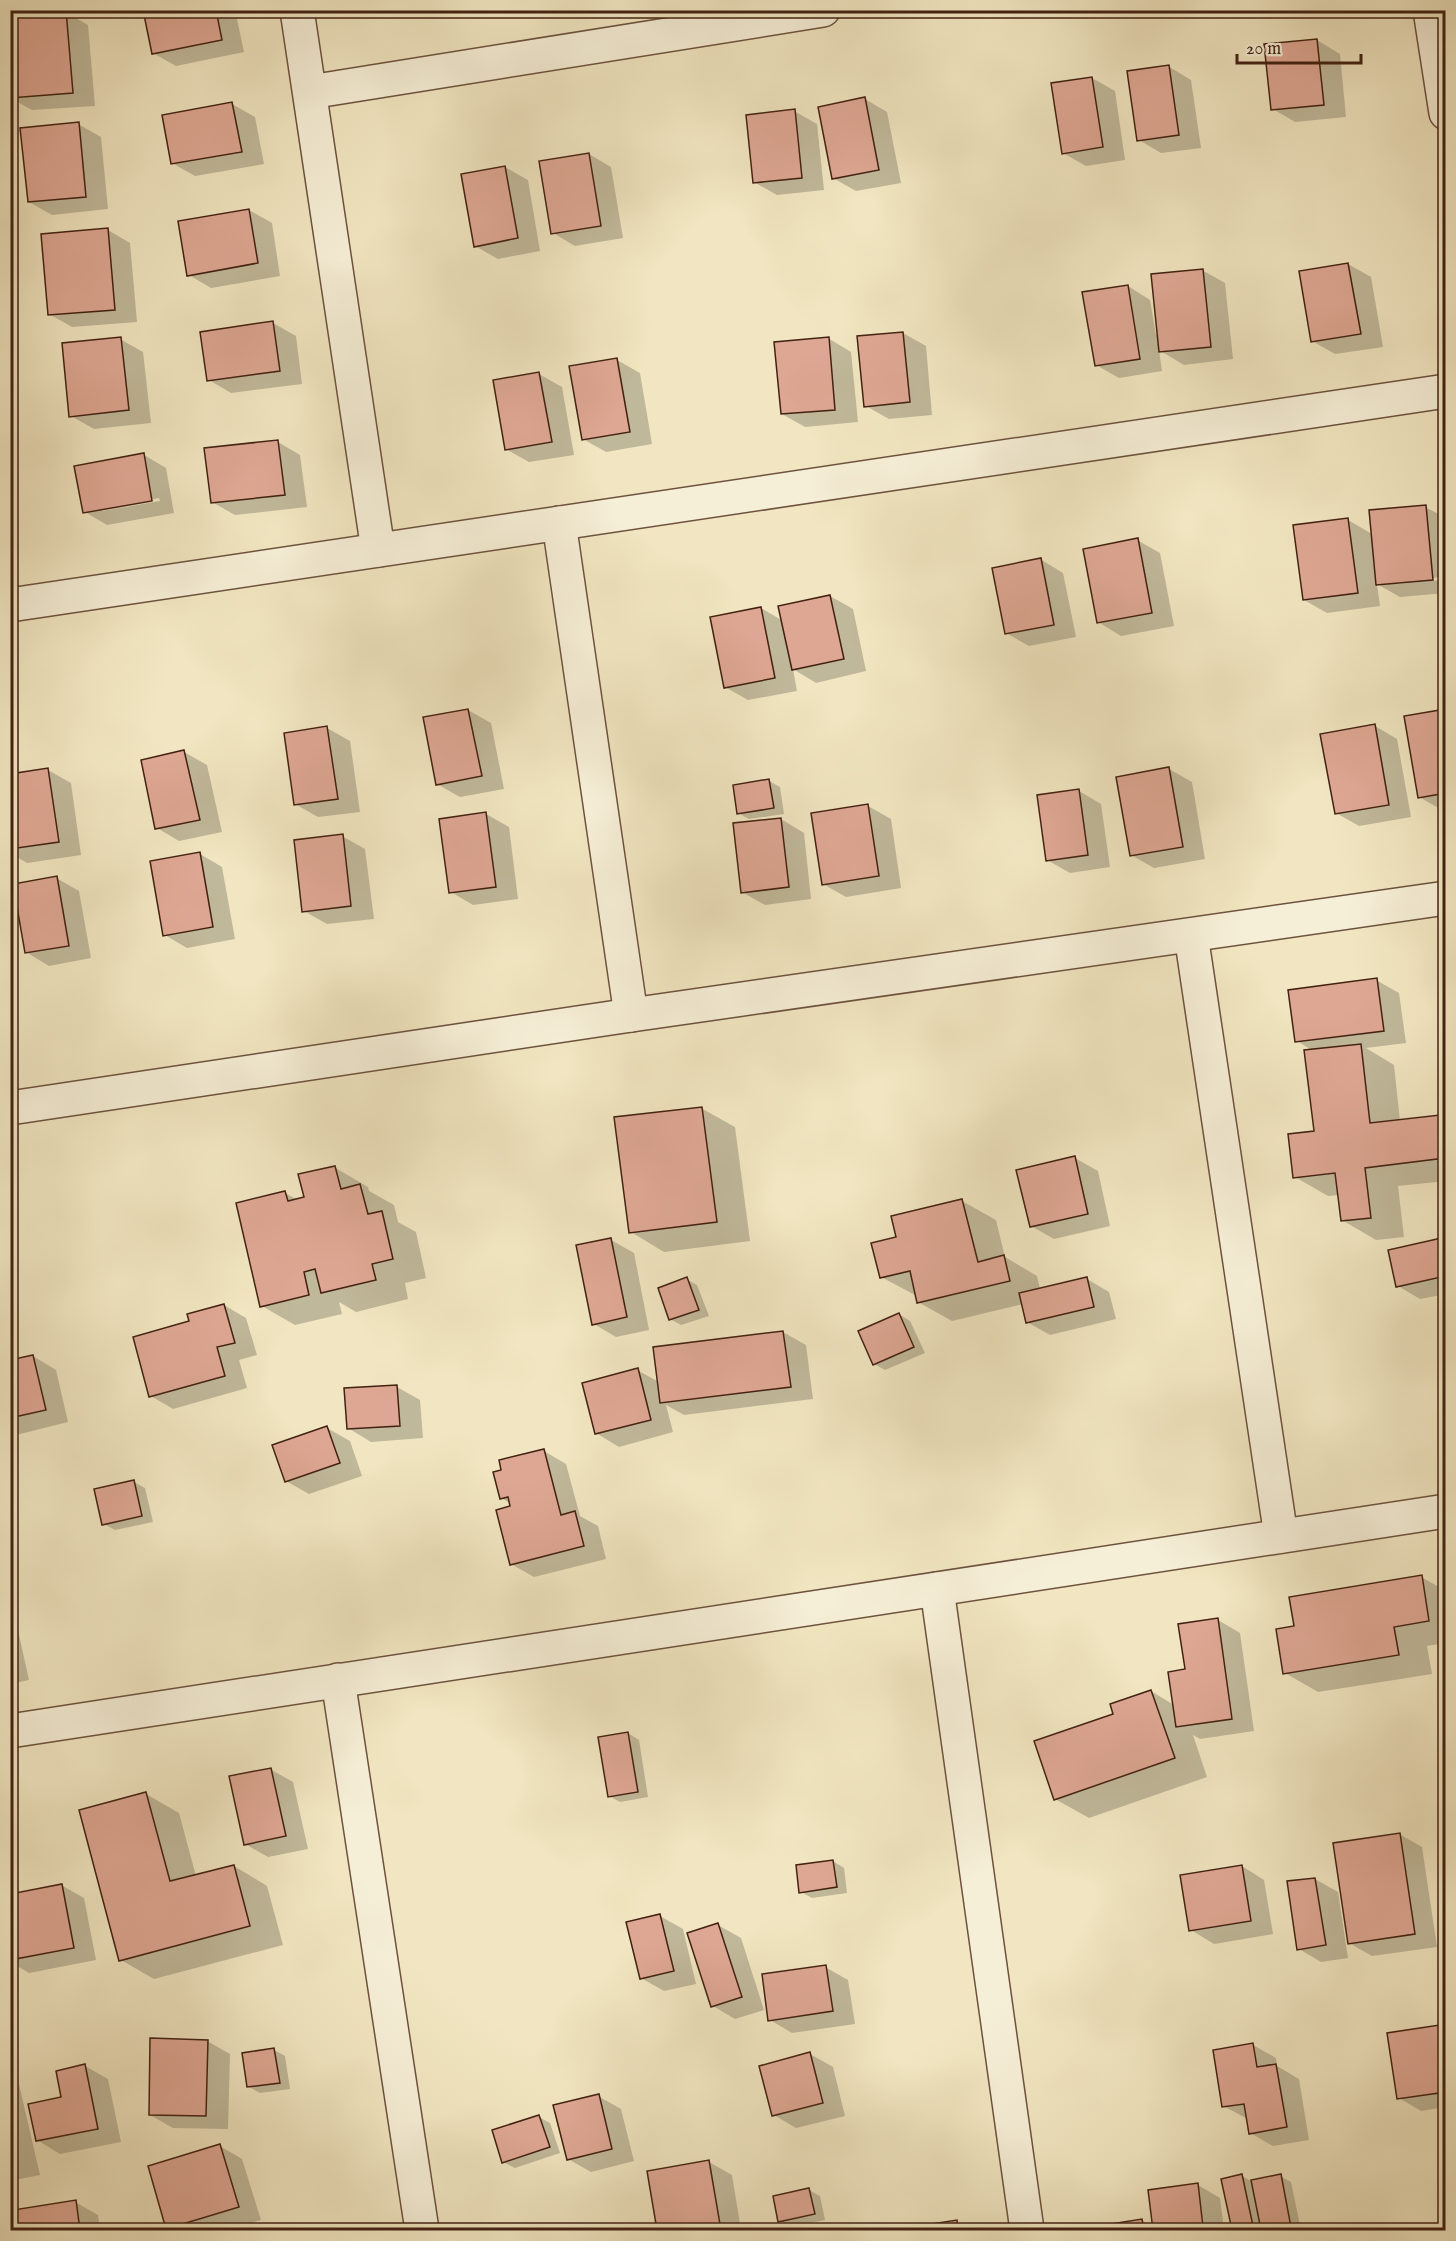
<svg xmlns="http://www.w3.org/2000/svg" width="1456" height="2241" viewBox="0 0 1456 2241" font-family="'IM FELL English',serif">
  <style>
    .shadow { fill: #0003; fill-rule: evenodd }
    .building { fill: #dea793; stroke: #422112; stroke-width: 1.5 }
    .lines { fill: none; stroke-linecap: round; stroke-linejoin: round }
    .minor-casing { stroke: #6e523e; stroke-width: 36 }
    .minor { stroke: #f6efd7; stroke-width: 33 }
  </style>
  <rect width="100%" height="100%" fill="#f1e6c1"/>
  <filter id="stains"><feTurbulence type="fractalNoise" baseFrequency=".00333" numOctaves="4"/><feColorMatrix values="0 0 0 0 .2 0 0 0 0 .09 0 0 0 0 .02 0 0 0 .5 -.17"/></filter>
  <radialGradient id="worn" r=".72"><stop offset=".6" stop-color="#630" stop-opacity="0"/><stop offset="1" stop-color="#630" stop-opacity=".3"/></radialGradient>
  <!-- shadow -->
  <g class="shadow">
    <polygon points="145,10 235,10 244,52 176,66 153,53"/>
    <polygon points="65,12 88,25 95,106 32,110 10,98 10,17"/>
    <polygon points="1317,40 1340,54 1346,117 1295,122 1273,109"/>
    <polygon points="1168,66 1191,80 1201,148 1161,153 1139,140"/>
    <polygon points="1092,78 1115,91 1125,160 1086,166 1063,153"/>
    <polygon points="865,99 887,112 901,183 856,191 833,178"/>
    <polygon points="232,104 255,117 264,164 195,176 172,163"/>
    <polygon points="794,111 817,124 824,190 777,195 754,182"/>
    <polygon points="78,124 101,137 108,209 52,215 29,202"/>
    <polygon points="589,154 611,167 623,238 575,246 553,233"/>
    <polygon points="505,167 528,180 540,251 498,259 475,246"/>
    <polygon points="249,210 272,223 280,276 211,288 189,275"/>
    <polygon points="108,230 130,243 137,322 72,327 49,314"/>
    <polygon points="1348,264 1371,277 1383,347 1335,354 1312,341 1301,272"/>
    <polygon points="1202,270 1225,283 1233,359 1184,365 1159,350 1162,371 1119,378 1096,365 1128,286 1150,300 1156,335 1159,335"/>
    <polygon points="273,323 296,336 302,384 231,393 209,380"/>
    <polygon points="903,333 926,346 932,415 889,419 866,406"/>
    <polygon points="828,338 851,352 858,422 805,427 782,414"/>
    <polygon points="120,339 143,352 151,423 94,429 71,416"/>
    <polygon points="617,360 640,373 652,444 606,452 583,439"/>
    <polygon points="539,374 562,387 574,455 529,462 506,449"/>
    <polygon points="278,442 300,455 307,507 235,515 212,502"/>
    <path d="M144,455L166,468L174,513L107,525L85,512ZM159,498L160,501L102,511V508Z"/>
    <path d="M1425,507L1446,518V593L1400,597L1377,584L1380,606L1327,613L1304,600L1348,520L1372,534ZM1441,577V580L1397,584V581Z"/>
    <polygon points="1137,540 1160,553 1174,626 1121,636 1098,622"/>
    <polygon points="1040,559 1063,573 1076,637 1029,646 1006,633"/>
    <polygon points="830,596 853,609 866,671 816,683 793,669 797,691 748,700 725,687 761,608 783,621"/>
    <polygon points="468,710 491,723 504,789 460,797 437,784"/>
    <polygon points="1446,711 1446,809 1442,810 1419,797"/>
    <polygon points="1375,726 1397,739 1411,817 1359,826 1336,813"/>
    <polygon points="327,728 350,741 360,812 318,817 295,804"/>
    <polygon points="184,752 207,765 222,832 179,841 157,828"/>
    <polygon points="1169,769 1192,782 1205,859 1154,868 1131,855"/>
    <polygon points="48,770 71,783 81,855 27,863 10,853 10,775"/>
    <polygon points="769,781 780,787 784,814 749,819 738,813"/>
    <polygon points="1079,791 1101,804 1110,867 1070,873 1047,860"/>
    <polygon points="868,806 891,819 901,888 846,897 823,884"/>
    <polygon points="486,814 509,827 518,899 473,905 451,892"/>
    <polygon points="781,819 804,833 811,899 765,905 742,892"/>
    <polygon points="342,836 365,849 374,919 327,924 304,911"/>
    <polygon points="200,854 222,867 235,939 187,948 165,935"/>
    <polygon points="56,878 79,891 91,958 49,966 26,952"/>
    <polygon points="1376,980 1399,993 1406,1043 1366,1048 1394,1065 1400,1121 1440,1116 1446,1120 1446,1181 1398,1186 1404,1237 1376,1240 1342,1220 1339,1195 1328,1196 1295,1177 1315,1133 1313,1051 1297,1041"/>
    <polygon points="701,1108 735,1127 750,1241 664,1252 631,1232"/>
    <polygon points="1075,1158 1098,1171 1110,1226 1054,1239 1031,1226"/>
    <polygon points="334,1167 368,1187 369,1191 394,1205 398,1222 416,1232 426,1278 405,1283 408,1299 356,1312 339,1302 342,1314 295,1325 262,1306 285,1193 298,1200 306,1198"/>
    <polygon points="962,1201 996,1220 1005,1257 1037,1276 1040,1289 1087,1279 1109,1292 1116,1319 1050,1335 1027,1322 1023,1304 952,1321 918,1302 917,1296 881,1277"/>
    <polygon points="1446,1238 1446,1294 1420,1299 1398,1286"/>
    <polygon points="611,1240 634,1253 649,1330 616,1337 594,1324"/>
    <polygon points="686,1279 697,1285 709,1316 681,1325 670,1319"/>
    <polygon points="224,1305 246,1318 257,1355 239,1360 247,1388 173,1409 151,1396 191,1322"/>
    <polygon points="899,1314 910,1321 925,1353 885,1370 874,1364"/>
    <polygon points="783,1332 806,1345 813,1399 684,1415 666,1405 673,1432 619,1447 596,1433 637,1370 659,1382"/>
    <polygon points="33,1356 56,1370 68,1422 12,1436 10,1362"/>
    <polygon points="397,1387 420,1400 423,1438 371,1442 348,1428"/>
    <polygon points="327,1428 350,1441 362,1476 309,1494 286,1481"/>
    <polygon points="544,1451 566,1464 580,1516 598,1526 606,1559 534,1577 511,1564 512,1507 510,1503 501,1498"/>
    <polygon points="134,1482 145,1488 153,1522 115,1530 104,1524"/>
    <polygon points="1421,1577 1446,1591 1446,1643 1427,1646 1432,1674 1318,1692 1285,1673 1296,1628"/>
    <polygon points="10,1610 14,1612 29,1680 10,1684"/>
    <polygon points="1218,1620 1240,1633 1254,1731 1200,1739 1193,1735 1207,1777 1089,1818 1055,1799 1115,1715 1151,1691 1174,1705 1187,1670"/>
    <polygon points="628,1733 639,1740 648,1797 620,1802 609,1796"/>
    <polygon points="270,1769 293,1782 308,1849 268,1857 245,1844"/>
    <polygon points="146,1794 179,1813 196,1876 234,1866 267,1886 283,1945 154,1979 121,1960"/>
    <polygon points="1399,1834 1422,1847 1437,1947 1372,1956 1349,1943"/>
    <polygon points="833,1861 844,1868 847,1893 812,1898 801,1892"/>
    <polygon points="1242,1866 1264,1880 1273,1934 1214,1944 1191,1930"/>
    <polygon points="1315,1879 1338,1892 1348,1958 1321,1962 1299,1949"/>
    <polygon points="61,1885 84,1898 96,1960 29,1973 10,1962 10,1895"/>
    <polygon points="660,1916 683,1929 696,1984 664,1991 641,1978"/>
    <polygon points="718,1925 741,1938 764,2010 735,2019 713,2006"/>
    <polygon points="825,1967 848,1980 855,2024 792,2033 770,2020"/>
    <polygon points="1446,2026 1446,2107 1421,2111 1399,2098"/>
    <polygon points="207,2041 230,2054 228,2129 173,2128 150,2115"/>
    <polygon points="10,2045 40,2175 10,2181"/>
    <polygon points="1253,2045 1276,2058 1277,2066 1299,2079 1309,2140 1273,2146 1250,2133 1248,2119 1223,2106"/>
    <polygon points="274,2050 285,2056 290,2089 260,2093 249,2087"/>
    <polygon points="810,2054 833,2067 845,2116 796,2128 774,2115"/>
    <polygon points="85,2066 108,2079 121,2142 60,2154 37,2140"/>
    <polygon points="598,2096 621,2109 634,2161 591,2172 568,2159"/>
    <polygon points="539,2117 550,2123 560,2153 515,2168 503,2162"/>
    <polygon points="220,2146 242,2159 261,2220 225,2230 172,2230 167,2228"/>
    <polygon points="709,2162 732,2175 741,2230 658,2230 648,2172"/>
    <polygon points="1242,2176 1251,2181 1280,2176 1291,2182 1301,2230 1233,2229"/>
    <polygon points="1198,2185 1220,2198 1224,2230 1088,2230 1141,2220 1155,2228"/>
    <polygon points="809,2190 820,2196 825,2220 791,2227 780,2221"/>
    <polygon points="75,2202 98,2215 100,2230 18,2230 14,2211"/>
    <polygon points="956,2222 971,2230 900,2230"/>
  </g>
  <!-- building -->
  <g class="building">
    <polygon points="66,10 73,93 10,98 10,15"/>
    <polygon points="143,10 216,10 222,40 152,54"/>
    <polygon points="1317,39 1324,105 1271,110 1264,44"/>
    <polygon points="1169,65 1179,135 1137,141 1127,71"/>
    <polygon points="1092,77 1103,147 1062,154 1051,83"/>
    <polygon points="865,97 879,170 832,179 818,107"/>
    <polygon points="232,102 242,152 171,164 162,115"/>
    <polygon points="795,109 802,178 753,183 746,115"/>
    <polygon points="79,122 86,197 28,202 20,128"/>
    <polygon points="589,153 601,226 551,234 539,161"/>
    <polygon points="505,166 518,238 474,247 461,174"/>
    <polygon points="249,209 258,263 187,276 178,221"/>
    <polygon points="108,228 115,310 48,315 41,234"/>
    <polygon points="1348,263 1361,334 1311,342 1299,271"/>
    <polygon points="1203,269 1211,347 1159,352 1151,274"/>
    <polygon points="1128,285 1140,359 1095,366 1082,292"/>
    <polygon points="273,321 280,371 207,381 200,332"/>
    <polygon points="903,332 910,402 864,407 857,336"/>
    <polygon points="121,337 129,410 69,417 62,343"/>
    <polygon points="829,337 835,410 781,414 774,342"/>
    <polygon points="617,358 630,432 582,440 569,366"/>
    <polygon points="539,372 552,442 505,450 493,380"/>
    <polygon points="278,440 285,495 211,503 204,448"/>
    <polygon points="144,453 152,501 83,513 74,466"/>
    <polygon points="1426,505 1433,580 1376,585 1369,510"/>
    <polygon points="1348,518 1358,593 1303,600 1293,525"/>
    <polygon points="1138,538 1152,613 1097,623 1083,549"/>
    <polygon points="1041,558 1054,625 1005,634 992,568"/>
    <polygon points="830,595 844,659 792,670 778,606"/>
    <polygon points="761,607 775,678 724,688 710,617"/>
    <polygon points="468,709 482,776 436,785 423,717"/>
    <polygon points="1446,709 1446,793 1418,798 1404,716"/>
    <polygon points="1375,724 1389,805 1335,814 1320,734"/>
    <polygon points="327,726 338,799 294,805 284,733"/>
    <polygon points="184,750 200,820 155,829 141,760"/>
    <polygon points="1169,767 1183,847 1130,856 1116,777"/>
    <polygon points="48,768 59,842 10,849 10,774"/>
    <polygon points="769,779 774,808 737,814 733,785"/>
    <polygon points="1079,789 1088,855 1046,861 1037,795"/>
    <polygon points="868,804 879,876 822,885 811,813"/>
    <polygon points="486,812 496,887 449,893 439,819"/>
    <polygon points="781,818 789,887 741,893 733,823"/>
    <polygon points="343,834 351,906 302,912 294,840"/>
    <polygon points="200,852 213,927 163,936 150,861"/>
    <polygon points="57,876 69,946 25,953 13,884"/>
    <polygon points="1377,978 1384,1031 1295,1042 1288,990"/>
    <polygon points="1361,1044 1370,1123 1440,1115 1445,1158 1365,1168 1371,1218 1341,1221 1335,1173 1293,1178 1288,1134 1314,1131 1304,1050"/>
    <polygon points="702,1107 717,1222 629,1233 614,1117"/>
    <polygon points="1075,1156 1088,1214 1030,1227 1016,1170"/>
    <polygon points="335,1166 341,1189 360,1184 368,1214 382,1211 393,1259 372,1264 376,1280 321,1293 315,1269 304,1272 309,1295 260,1307 236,1203 285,1191 288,1201 304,1197 298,1174"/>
    <polygon points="962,1199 978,1262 1004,1255 1010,1281 917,1303 910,1271 880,1278 871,1243 896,1237 891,1216"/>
    <polygon points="1446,1237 1446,1276 1396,1287 1388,1250"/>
    <polygon points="611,1238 627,1317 592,1325 576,1245"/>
    <polygon points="687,1277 699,1310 669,1320 658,1288"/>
    <polygon points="1087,1277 1094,1307 1026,1323 1019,1293"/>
    <polygon points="224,1304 235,1343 217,1347 225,1376 149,1397 133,1337 189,1321 187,1314"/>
    <polygon points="899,1313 914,1347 873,1365 858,1331"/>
    <polygon points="783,1331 791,1387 660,1403 653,1347"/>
    <polygon points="33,1355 46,1410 10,1418 10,1360"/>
    <polygon points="638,1368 651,1420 595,1434 582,1383"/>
    <polygon points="397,1385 400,1426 347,1429 344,1388"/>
    <polygon points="327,1426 340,1463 285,1482 272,1445"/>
    <polygon points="544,1449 561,1515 575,1511 584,1546 510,1565 496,1510 510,1506 508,1497 500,1499 493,1472 501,1470 499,1460"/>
    <polygon points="134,1480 142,1516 102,1525 94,1489"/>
    <polygon points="1422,1575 1429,1621 1394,1627 1399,1655 1283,1674 1276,1629 1294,1626 1289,1597"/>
    <polygon points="1218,1618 1232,1719 1176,1727 1168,1672 1185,1669 1178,1624"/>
    <polygon points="1151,1690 1175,1758 1054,1800 1034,1741 1113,1714 1110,1704"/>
    <polygon points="628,1732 638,1792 608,1797 598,1737"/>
    <polygon points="271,1768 286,1836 244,1845 229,1776"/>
    <polygon points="146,1792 170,1881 234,1865 250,1926 119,1961 79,1810"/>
    <polygon points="1400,1833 1415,1934 1348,1944 1333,1843"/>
    <polygon points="833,1860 837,1887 799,1893 796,1865"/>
    <polygon points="1242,1865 1251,1921 1189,1931 1180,1875"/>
    <polygon points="1315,1878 1326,1945 1297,1950 1287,1881"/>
    <polygon points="62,1884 74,1948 10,1960 10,1894"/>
    <polygon points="660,1914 674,1971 640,1979 626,1922"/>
    <polygon points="718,1923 742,1997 711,2007 687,1933"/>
    <polygon points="826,1965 833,2011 768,2021 762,1974"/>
    <polygon points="1446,2024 1446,2092 1397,2099 1387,2033"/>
    <polygon points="150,2038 208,2040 206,2116 149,2115"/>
    <polygon points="1253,2043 1257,2067 1276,2064 1287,2127 1249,2134 1244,2104 1222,2107 1213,2050"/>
    <polygon points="274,2048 280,2083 247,2087 242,2053"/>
    <polygon points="810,2052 823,2103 772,2116 759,2066"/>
    <polygon points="85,2064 98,2129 36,2141 28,2104 61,2097 56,2071"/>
    <polygon points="599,2094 612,2149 567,2160 553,2105"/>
    <polygon points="539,2115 550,2147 502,2163 492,2130"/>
    <polygon points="220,2144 239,2207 166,2229 148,2166"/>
    <polygon points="709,2160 721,2230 657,2230 647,2171"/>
    <polygon points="1242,2174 1253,2226 1232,2230 1221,2179"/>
    <polygon points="1281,2174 1291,2227 1261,2230 1251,2180"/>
    <polygon points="1198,2183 1203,2227 1153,2230 1148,2190"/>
    <polygon points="809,2188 815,2214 778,2222 773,2196"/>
    <polygon points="76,2200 80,2230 16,2230 13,2210"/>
    <polygon points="1142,2219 1144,2230 1086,2230 1086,2228"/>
    <polygon points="957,2220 958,2230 892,2230"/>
  </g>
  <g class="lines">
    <!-- minor casing -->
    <g class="minor-casing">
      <g id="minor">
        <polyline points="297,10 378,550"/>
        <polyline points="1430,10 1446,113"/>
        <polyline points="310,92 823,10"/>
        <polyline points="559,523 631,1015"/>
        <polyline points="10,605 1446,391"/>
        <polyline points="1191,935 1281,1536"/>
        <polyline points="10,1108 631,1015 1446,898"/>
        <polyline points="937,1589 1027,2230"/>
        <polyline points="338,1680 422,2230"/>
        <polyline points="10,1731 1446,1511"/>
      </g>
    </g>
    <!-- minor -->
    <use href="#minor" class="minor"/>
  </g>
  <!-- margin -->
  <rect width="1456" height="2241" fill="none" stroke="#f1e6c1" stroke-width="36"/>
  <rect x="12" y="12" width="1432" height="2217" fill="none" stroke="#422112" stroke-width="3"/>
  <rect x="18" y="18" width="1420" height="2205" fill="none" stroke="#422112" stroke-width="1.5"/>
  <!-- scale -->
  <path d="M1237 54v9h124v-9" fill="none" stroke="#422112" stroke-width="3"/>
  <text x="1246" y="54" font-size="18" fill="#422112" stroke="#f6efd7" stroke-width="4.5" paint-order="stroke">20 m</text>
  <rect width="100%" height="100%" filter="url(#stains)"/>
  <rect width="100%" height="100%" fill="url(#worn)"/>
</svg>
